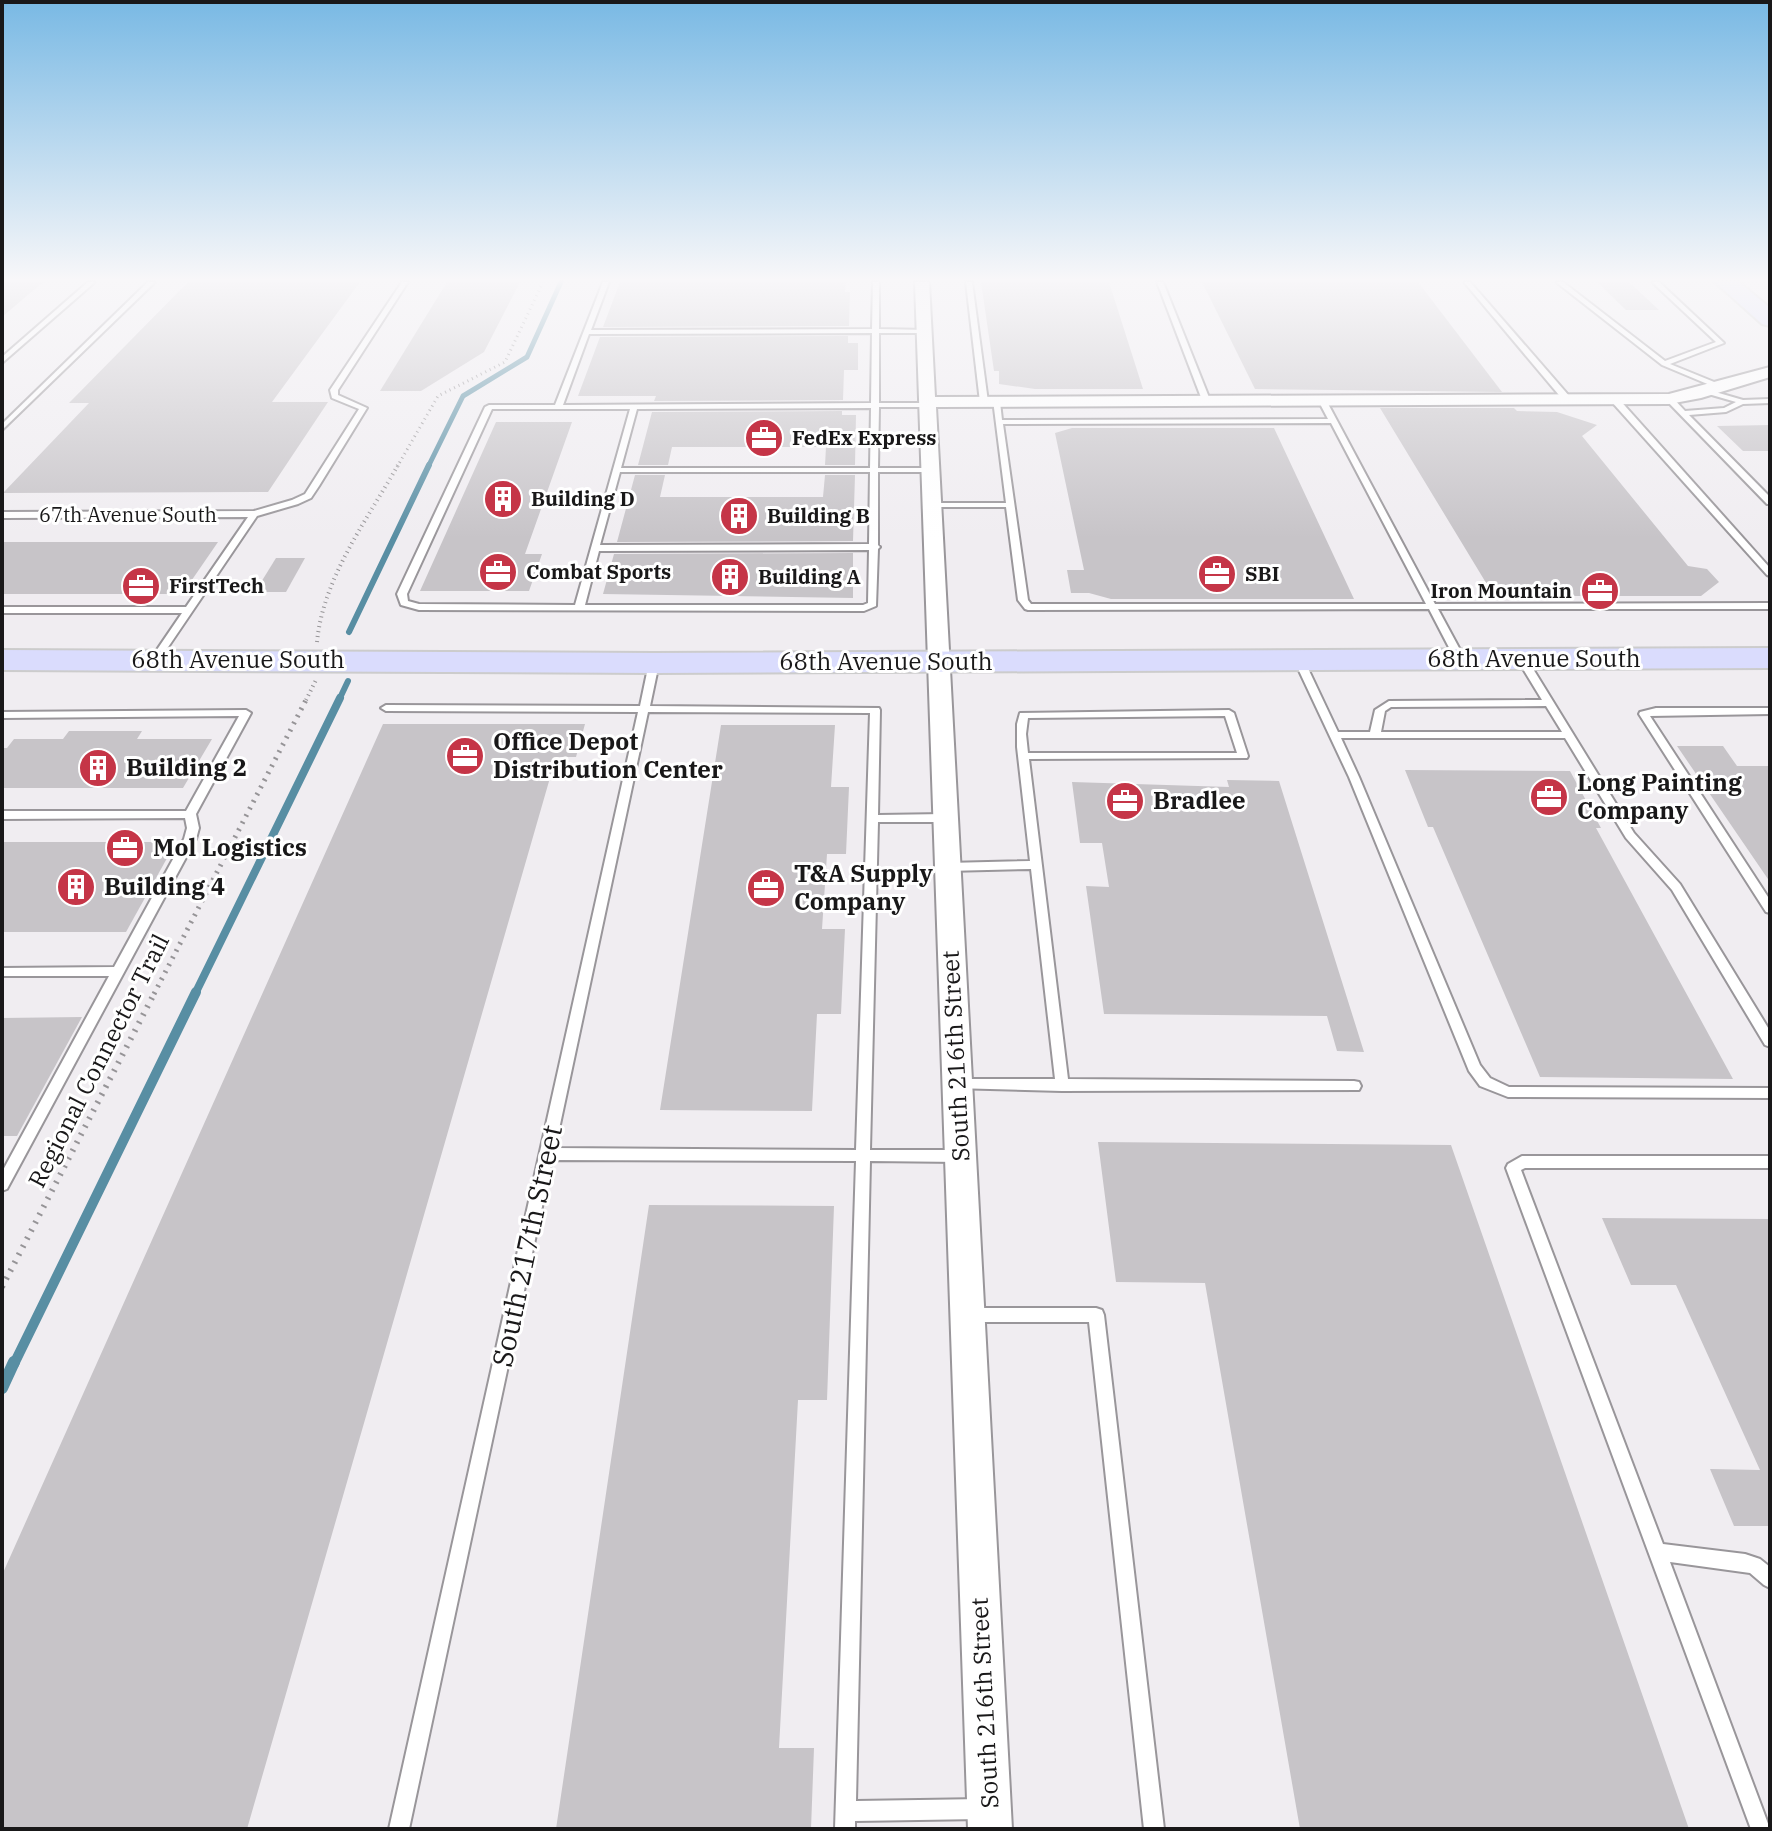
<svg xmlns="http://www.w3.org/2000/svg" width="1772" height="1831" viewBox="0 0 1772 1831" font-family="'IBM Plex Serif',serif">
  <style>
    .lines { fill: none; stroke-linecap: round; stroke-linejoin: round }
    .stream-far4 { stroke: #588ea3; stroke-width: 5 }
    .stream-far3 { stroke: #588ea3; stroke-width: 6 }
    .stream-far2 { stroke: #588ea3; stroke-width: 8 }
    .stream-far1 { stroke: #588ea3; stroke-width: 10 }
    .stream { stroke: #588ea3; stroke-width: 12 }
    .building { fill: #c7c4c8 }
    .lane-casing { stroke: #99969a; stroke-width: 4 }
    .street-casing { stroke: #99969a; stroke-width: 4 }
    .primary-casing { stroke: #ccc; stroke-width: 4 }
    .path-far3 { stroke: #969497; stroke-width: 3; stroke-dasharray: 1 4; stroke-linecap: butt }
    .path-far2 { stroke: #969497; stroke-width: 4; stroke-dasharray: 1 4; stroke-linecap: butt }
    .path-far1 { stroke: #969497; stroke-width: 5; stroke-dasharray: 2 6; stroke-linecap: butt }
    .path { stroke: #969497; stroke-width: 6; stroke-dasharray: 2 7; stroke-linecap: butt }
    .lane { fill: #fff; fill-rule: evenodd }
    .street { fill: #fff; fill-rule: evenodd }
    .primary { fill: #dadcfd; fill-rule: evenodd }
    .labels { text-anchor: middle; stroke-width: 6; stroke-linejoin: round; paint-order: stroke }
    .far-poi-label { font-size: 20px; font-weight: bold; fill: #191819; stroke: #fff; text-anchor: start }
    .far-street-label { font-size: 20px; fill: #191819; stroke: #fff }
    .street-label { font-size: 24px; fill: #191819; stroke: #fff }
    .poi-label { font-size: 24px; font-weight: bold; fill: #191819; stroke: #fff; text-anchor: start }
    .near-street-label { font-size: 28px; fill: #191819; stroke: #fff }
  </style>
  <rect width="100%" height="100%" fill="#f0edf1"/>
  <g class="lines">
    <!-- stream-far4 -->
    <polyline class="stream-far4" points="428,467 463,396 527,357 561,282"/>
    <!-- stream-far3 -->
    <g class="stream-far3">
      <polyline points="349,632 429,465"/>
      <polyline points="339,700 348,681"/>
    </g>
    <!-- stream-far2 -->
    <polyline class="stream-far2" points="195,994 340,698"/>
    <!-- stream-far1 -->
    <polyline class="stream-far1" points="14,1364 196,992"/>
    <!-- stream -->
    <polyline class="stream" points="2,1388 14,1362"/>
  </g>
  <!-- building -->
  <g class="building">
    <polygon points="2,282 43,282 2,317"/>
    <polygon points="188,282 360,282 272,402 328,402 268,492 3,493 89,403 69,403"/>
    <polygon points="447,282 520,282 484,352 421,391 380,391"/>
    <polygon points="620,282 846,282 845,292 850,292 849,326 603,327"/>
    <polygon points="981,282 1109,282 1143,389 1035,389 999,384 999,371 994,371"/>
    <polygon points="1202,282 1418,282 1502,392 1255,389"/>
    <polygon points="1597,282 1629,282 1659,310 1626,310"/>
    <polygon points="848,336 848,343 858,343 858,370 844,370 843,400 654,401 656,396 578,396 600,337"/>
    <polygon points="1380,408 1514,408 1517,411 1557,412 1597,425 1582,436 1688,566 1707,569 1719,582 1701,596 1494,596"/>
    <polygon points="842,411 842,415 856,415 855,465 825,465 826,447 672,447 668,465 638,465 652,412"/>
    <polygon points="496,422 572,422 525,554 542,554 529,591 420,591"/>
    <polygon points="1770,425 1770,451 1743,451 1717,426"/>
    <polygon points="1072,428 1274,428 1354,599 1111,599 1089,593 1071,593 1067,570 1084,570 1055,433"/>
    <polygon points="635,475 665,475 660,497 823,497 825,475 855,475 853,541 617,542"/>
    <polygon points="2,542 218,542 185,590 174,594 2,594"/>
    <polygon points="853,553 853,598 603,594 614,554"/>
    <polygon points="276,558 305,558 286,592 255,592"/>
    <polygon points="383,724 585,724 576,757 556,757 247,1829 2,1829 2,1575"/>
    <polygon points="721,725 835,725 831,787 849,787 846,854 827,854 822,929 845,929 841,1014 817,1014 812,1111 660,1110"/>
    <polygon points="69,731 142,731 137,739 212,739 183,788 2,788 2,748 7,748 14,739 63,739"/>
    <polygon points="1677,746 1723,746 1737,766 1770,766 1770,882"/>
    <polygon points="1405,770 1570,771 1601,828 1596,828 1733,1079 1540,1077 1433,827 1428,827"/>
    <polygon points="1227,780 1279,781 1364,1052 1337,1051 1327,1016 1104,1014 1086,886 1109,887 1102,843 1080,843 1072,782 1229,787"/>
    <polygon points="2,842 176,842 126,932 2,932"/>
    <polygon points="82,1017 17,1136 2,1136 2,1018"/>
    <polygon points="1098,1142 1451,1145 1689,1829 1300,1829 1205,1283 1116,1282"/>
    <polygon points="649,1205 834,1206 827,1400 798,1400 779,1748 814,1748 811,1829 556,1829"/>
    <polygon points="1602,1218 1770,1219 1770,1526 1734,1526 1710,1469 1760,1470 1676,1285 1631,1285"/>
  </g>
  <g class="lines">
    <!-- lane casing -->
    <g class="lane-casing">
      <g id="lane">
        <polygon points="88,282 95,282 2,363 2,357"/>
        <polygon points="148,282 155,282 2,430 2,424"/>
        <polygon points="402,282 408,282 338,390 338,395 367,408 319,486 311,498 298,504 257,516 158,662 155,663 150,660 182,613 2,613 2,607 186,607 248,517 2,518 2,512 254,511 292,500 305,494 359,409 332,398 330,390"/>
        <path d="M603,282H609L591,330L872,329L873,282H879V329L927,330V332L925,333H879V403H929L933,405L929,407H879L878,468H931L935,470L931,472H878V545L880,547L878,549L876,606L864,611L419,610L401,605L397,594L485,407L489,405H555ZM872,333L871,403L563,405L589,334ZM871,408L870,468H621L637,409ZM492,409H630L575,605L419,604L408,601L407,594ZM620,472H870L869,544L600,545ZM869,550L868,603L863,605H585L599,551Z"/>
        <polygon points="966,282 972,282 988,402 984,404 980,402"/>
        <polygon points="1157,282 1163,282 1210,400 1209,402 1202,400"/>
        <polygon points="1464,282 1470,282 1570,397 1570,401 1564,401"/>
        <polygon points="1556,282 1563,282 1665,361 1716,342 1652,282 1659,282 1724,343 1670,364 1724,386 1717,388 1662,365"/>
        <polygon points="1705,389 1743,400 1770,399 1770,403 1743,404 1726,412 1689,415 1770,497 1770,504 1767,504 1665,399 1672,397 1685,411 1724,408 1736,402 1705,393"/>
        <polygon points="1611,397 1617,397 1770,568 1770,576 1767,575 1611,401"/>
        <path d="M1319,398L1326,400L1435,604L1770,603V609H1438L1465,659L1460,662L1455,659L1429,609L1028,610L1025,609L1018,600L1006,507H932L928,505L932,503H1006L993,400L1000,402L1002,420L1328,419L1318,400ZM1331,423L1426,604H1031L1028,600L1003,424Z"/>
        <path d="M1522,656L1527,659L1634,833L1680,884L1770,1031V1047L1765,1045L1672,890L1626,838L1565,738H1341L1359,777L1480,1065L1490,1078L1509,1087L1770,1088V1098L1508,1097L1480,1086L1469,1071L1349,777L1294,660L1299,657L1304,660L1338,732H1370L1375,710L1389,701L1542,700L1517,659ZM1546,706L1562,732H1381L1385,711L1391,707Z"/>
        <path d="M654,660L659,663L650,706L879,708L880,710L878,815L945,814L951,818L945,822H878L870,1150H960L965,1152L967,1156L965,1160L960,1162L870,1161L856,1801L982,1799L989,1802L992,1809L989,1816L982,1819L855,1821V1829H835L856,1161L552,1160L409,1829H389L638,712L386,711L381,708L386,705L640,706L649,663ZM648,712L870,713L856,1150L555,1148Z"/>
        <polygon points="1656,708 1770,708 1770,714 1650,716 1770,900 1770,913 1766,912 1639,714 1640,712"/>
        <polygon points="246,710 251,713 196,814 199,828 196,839 7,1189 2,1191 2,1172 109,976 2,976 2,968 114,967 184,839 187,828 185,818 2,819 2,811 186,811 239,716 2,718 2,712"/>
        <path d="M1229,710L1234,713L1248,756L1247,758L1029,759L1068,1079L1354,1081L1359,1082L1361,1086L1359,1090L1062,1091L952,1088L950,1084L952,1080L957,1079H1055L1031,869L947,871L941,867L947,863L1030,861L1017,747V724L1020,713ZM1225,716L1237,753H1028L1026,734L1028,718Z"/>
        <polygon points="1522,1156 1770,1156 1770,1168 1525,1168 1521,1170 1663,1544 1745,1554 1760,1559 1770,1567 1770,1588 1764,1585 1750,1573 1670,1562 1770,1829 1751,1829 1506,1168 1508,1164"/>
        <polygon points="970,1308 1096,1308 1102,1310 1104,1315 1164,1829 1144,1829 1089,1322 970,1322 964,1320 962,1315 964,1310"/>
      </g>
    </g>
    <!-- street casing -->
    <g class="street-casing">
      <polygon id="street" points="915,282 929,282 935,397 1669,394 1770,367 1770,377 1701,398 1669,404 936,407 1012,1829 968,1829"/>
    </g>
    <!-- primary casing -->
    <g class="primary-casing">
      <g id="primary">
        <polygon points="1715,282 1739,282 1770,308 1770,326 1762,324"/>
        <polygon points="1770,648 1770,668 654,673 2,670 2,650 654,653"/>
      </g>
    </g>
    <!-- path-far3 -->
    <polyline class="path-far3" points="397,467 438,396 505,362 543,282"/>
    <!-- path-far2 -->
    <g class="path-far2">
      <path d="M317,642C323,578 367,520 398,465"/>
      <polyline points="306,700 316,680"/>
    </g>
    <!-- path-far1 -->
    <polyline class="path-far1" points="154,994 307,698"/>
    <!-- path -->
    <polyline class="path" points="2,1287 155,992"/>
    <!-- lane -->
    <use href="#lane" class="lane"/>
    <!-- street -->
    <use href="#street" class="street"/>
    <!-- primary -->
    <use href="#primary" class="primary"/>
  </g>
  <!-- sky -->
  <linearGradient id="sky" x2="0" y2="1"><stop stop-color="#79b9e4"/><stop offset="0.52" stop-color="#f8f7f9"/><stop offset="1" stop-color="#f8f7f9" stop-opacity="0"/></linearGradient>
  <rect width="1772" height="538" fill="url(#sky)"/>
  <!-- icons -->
  <defs>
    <g id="office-disc" transform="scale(2)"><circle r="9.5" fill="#c53547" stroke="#fff"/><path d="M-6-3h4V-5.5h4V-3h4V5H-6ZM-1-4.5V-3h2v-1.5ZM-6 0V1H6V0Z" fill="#fff"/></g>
    <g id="building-disc" transform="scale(2)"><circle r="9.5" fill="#c53547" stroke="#fff"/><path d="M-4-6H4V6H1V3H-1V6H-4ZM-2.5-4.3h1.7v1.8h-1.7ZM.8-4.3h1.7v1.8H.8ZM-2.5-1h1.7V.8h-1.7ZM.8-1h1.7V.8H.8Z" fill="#fff"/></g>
  </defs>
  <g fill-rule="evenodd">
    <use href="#office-disc" x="764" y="438"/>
    <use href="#building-disc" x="503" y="499"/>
    <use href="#building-disc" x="739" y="516"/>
    <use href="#office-disc" x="498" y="572"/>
    <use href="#office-disc" x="1217" y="574"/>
    <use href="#building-disc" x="730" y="577"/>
    <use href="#office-disc" x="141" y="586"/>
    <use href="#office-disc" x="1600" y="591"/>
    <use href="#office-disc" x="465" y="756"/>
    <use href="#building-disc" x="98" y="768"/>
    <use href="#office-disc" x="1549" y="797"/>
    <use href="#office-disc" x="1125" y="801"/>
    <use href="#office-disc" x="125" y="848"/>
    <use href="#building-disc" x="76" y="887"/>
    <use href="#office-disc" x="766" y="888"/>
  </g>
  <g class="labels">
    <!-- far-poi labels -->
    <g class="far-poi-label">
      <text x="792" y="445">FedEx Express</text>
      <text x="531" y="506">Building D</text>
      <text x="767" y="523">Building B</text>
      <text x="526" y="579">Combat Sports</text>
      <text x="1245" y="581">SBI</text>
      <text x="758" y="584">Building A</text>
      <text x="169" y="593">FirstTech</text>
      <text x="1572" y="598" text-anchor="end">Iron Mountain</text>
    </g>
    <!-- far-street labels -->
    <g class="far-street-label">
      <text x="128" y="522">67th Avenue South</text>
    </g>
    <!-- street labels -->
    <g class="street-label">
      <text x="1534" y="667">68th Avenue South</text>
      <text x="238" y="668">68th Avenue South</text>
      <text x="886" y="670">68th Avenue South</text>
      <text transform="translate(956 1056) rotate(-93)" y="8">South 216th Street</text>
      <text transform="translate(99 1061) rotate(-63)" y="8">Regional Connector Trail</text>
      <text transform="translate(985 1703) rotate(-93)" y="8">South 216th Street</text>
    </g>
    <!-- poi labels -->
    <g class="poi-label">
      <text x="493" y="750">Office Depot<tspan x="493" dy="28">Distribution Center</tspan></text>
      <text x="126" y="776">Building 2</text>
      <text x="1577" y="791">Long Painting<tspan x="1577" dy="28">Company</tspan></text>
      <text x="1153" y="809">Bradlee</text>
      <text x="153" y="856">Mol Logistics</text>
      <text x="794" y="882">T&amp;A Supply<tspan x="794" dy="28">Company</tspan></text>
      <text x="104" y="895">Building 4</text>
    </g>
    <!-- near-street labels -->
    <g class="near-street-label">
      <text transform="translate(527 1246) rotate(-78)" y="10">South 217th Street</text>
    </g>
  </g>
  <!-- border -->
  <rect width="1772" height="1831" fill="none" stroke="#191819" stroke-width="8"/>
</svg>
